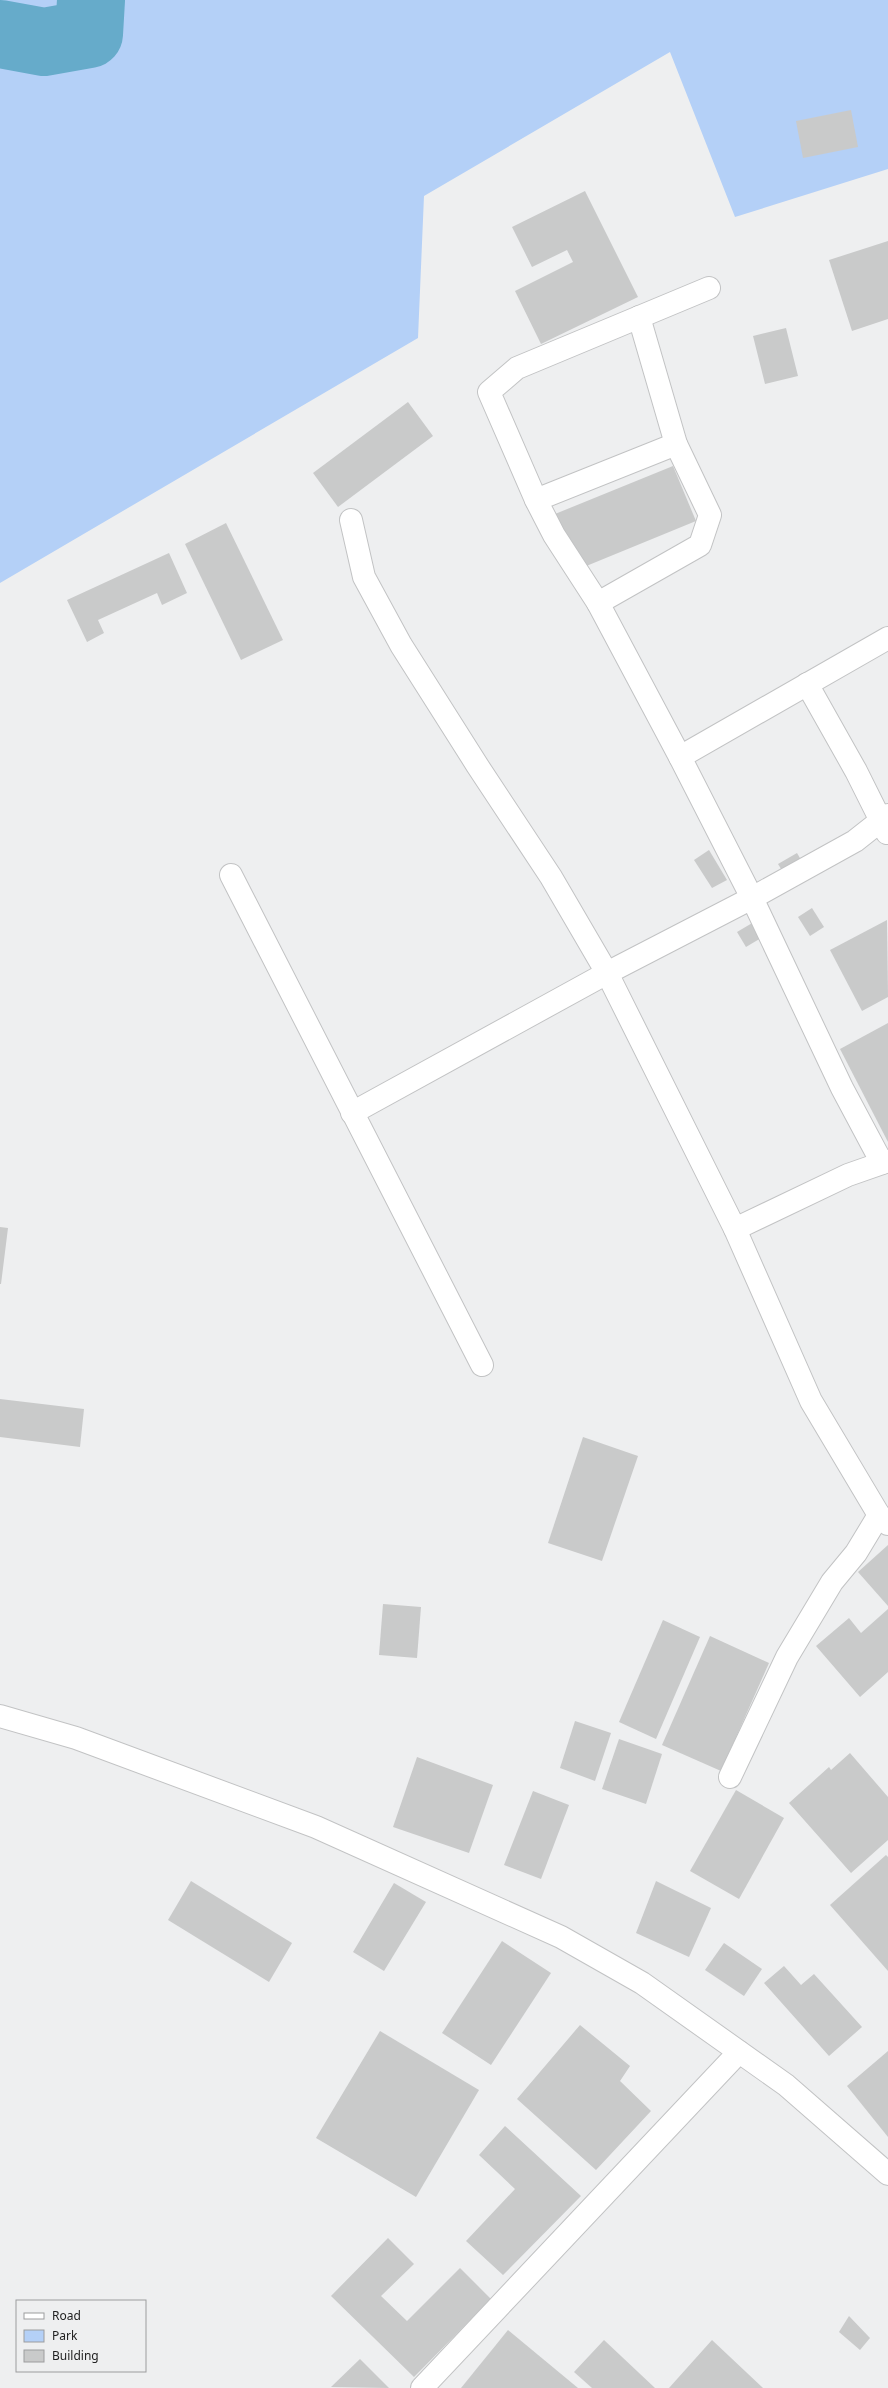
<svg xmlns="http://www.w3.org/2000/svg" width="888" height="2388" viewBox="0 0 888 2388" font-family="'Noto Sans',sans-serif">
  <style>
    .green { fill: #b4d0f7 }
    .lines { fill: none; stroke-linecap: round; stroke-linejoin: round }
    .river { stroke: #66abca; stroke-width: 68 }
    .building { fill: #c9caca }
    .minor-casing { stroke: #c2c3c4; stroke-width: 24 }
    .minor { stroke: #fff; stroke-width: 22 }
  </style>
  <rect width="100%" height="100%" fill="#eeeff0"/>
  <!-- green -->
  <polygon class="green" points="0,0 888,0 888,169 735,217 670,52 424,196 418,338 0,583"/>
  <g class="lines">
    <!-- river -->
    <polyline class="river" points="0,34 44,42 89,34 91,0"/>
  </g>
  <!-- building -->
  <g class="building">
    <polygon points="851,110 858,147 803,158 796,121"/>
    <polygon points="585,191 638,297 541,344 515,291 573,262 567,250 532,267 512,227"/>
    <polygon points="888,241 888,319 852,331 829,260"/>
    <polygon points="786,328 798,376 765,384 753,336"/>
    <polygon points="408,402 433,436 338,507 313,473"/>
    <polygon points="673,466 696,521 579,569 555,514"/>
    <polygon points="226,523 283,640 241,660 185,544"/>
    <polygon points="169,553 187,593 162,605 157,593 98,620 104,633 87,642 67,600"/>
    <polygon points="709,850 727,880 712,888 694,860"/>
    <polygon points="797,853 804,865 786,877 778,864"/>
    <polygon points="812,908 824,927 810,936 798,917"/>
    <polygon points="759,919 768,934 746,947 737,932"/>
    <polygon points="887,920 888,997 862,1011 830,950"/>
    <polygon points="888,1023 888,1142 840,1049"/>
    <polygon points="0,1227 8,1228 1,1284 0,1284"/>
    <polygon points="0,1399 84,1409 80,1447 0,1437"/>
    <polygon points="583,1437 638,1456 602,1561 548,1543"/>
    <polygon points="888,1545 888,1606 858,1572"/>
    <polygon points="383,1604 421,1607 417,1658 379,1655"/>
    <polygon points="888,1609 888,1672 860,1697 816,1646 849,1618 861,1633"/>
    <polygon points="663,1620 700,1637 656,1739 619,1722"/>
    <polygon points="710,1636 769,1663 721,1771 662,1745"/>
    <polygon points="575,1721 611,1733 595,1781 560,1768"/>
    <polygon points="619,1739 662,1754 646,1804 602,1789"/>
    <polygon points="850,1753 888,1797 888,1840 851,1873 789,1803 829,1767 831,1770"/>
    <polygon points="417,1757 493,1785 469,1853 393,1827"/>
    <polygon points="736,1790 784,1818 739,1899 690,1871"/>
    <polygon points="533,1791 569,1805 541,1879 504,1865"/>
    <polygon points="886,1855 888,1857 888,1971 830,1905"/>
    <polygon points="191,1881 292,1943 269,1982 168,1920"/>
    <polygon points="656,1881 711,1908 689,1957 636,1933"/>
    <polygon points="394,1883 426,1902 384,1971 353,1952"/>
    <polygon points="502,1941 551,1973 491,2065 442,2033"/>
    <polygon points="724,1943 762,1969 744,1996 705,1970"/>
    <polygon points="784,1966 801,1985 814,1974 862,2027 829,2056 764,1983"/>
    <polygon points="580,2025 630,2066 620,2081 651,2111 596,2170 517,2099"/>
    <polygon points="380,2031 479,2090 416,2197 316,2138"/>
    <polygon points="888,2051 888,2137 847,2086"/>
    <polygon points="505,2126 581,2196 503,2275 466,2241 515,2189 479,2155"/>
    <polygon points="388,2238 414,2264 381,2296 407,2321 460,2268 491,2299 414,2377 331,2296"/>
    <polygon points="849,2316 870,2338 860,2350 839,2332"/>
    <polygon points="508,2330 578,2388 461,2388"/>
    <polygon points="604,2340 655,2388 592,2388 574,2372"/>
    <polygon points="712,2340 763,2388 669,2388"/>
    <polygon points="360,2359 389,2388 331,2387"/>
  </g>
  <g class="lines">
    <!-- minor casing -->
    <g class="minor-casing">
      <g id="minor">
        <polyline points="709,288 517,368 489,392 536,500 554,535 598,603 680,757 752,898 842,1088 882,1163"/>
        <polyline points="536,500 676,444"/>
        <polyline points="351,520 364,577 401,645 477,765 551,877 607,973 735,1229 811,1401 879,1515 888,1524"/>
        <polyline points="598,603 700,545 710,515 676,444 639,317"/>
        <polyline points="807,684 856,771 887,833"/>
        <polyline points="680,757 888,638"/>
        <polyline points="231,875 482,1365"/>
        <polyline points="352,1113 607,973 752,898 855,841 888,815"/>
        <polyline points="735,1229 848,1175 888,1161"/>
        <polyline points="0,1716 76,1738 316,1827 561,1937 642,1983 786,2085 888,2174"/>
        <polyline points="730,1777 787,1657 832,1582 856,1553 879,1515"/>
        <polyline points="422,2388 739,2052"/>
      </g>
    </g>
    <!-- minor -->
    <use href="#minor" class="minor"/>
  </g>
  <!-- legend -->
  <rect x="16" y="2300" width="130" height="72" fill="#eeeff0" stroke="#9c9d9e"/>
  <rect x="24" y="2313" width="20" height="6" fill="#ffffff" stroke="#9c9d9e"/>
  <text x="52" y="2320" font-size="12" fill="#222222">Road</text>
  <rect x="24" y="2330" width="20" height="12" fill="#b4d0f7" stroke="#9c9d9e"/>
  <text x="52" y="2340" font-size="12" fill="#222222">Park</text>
  <rect x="24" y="2350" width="20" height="12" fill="#c9caca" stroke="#9c9d9e"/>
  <text x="52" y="2360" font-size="12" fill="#222222">Building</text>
</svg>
